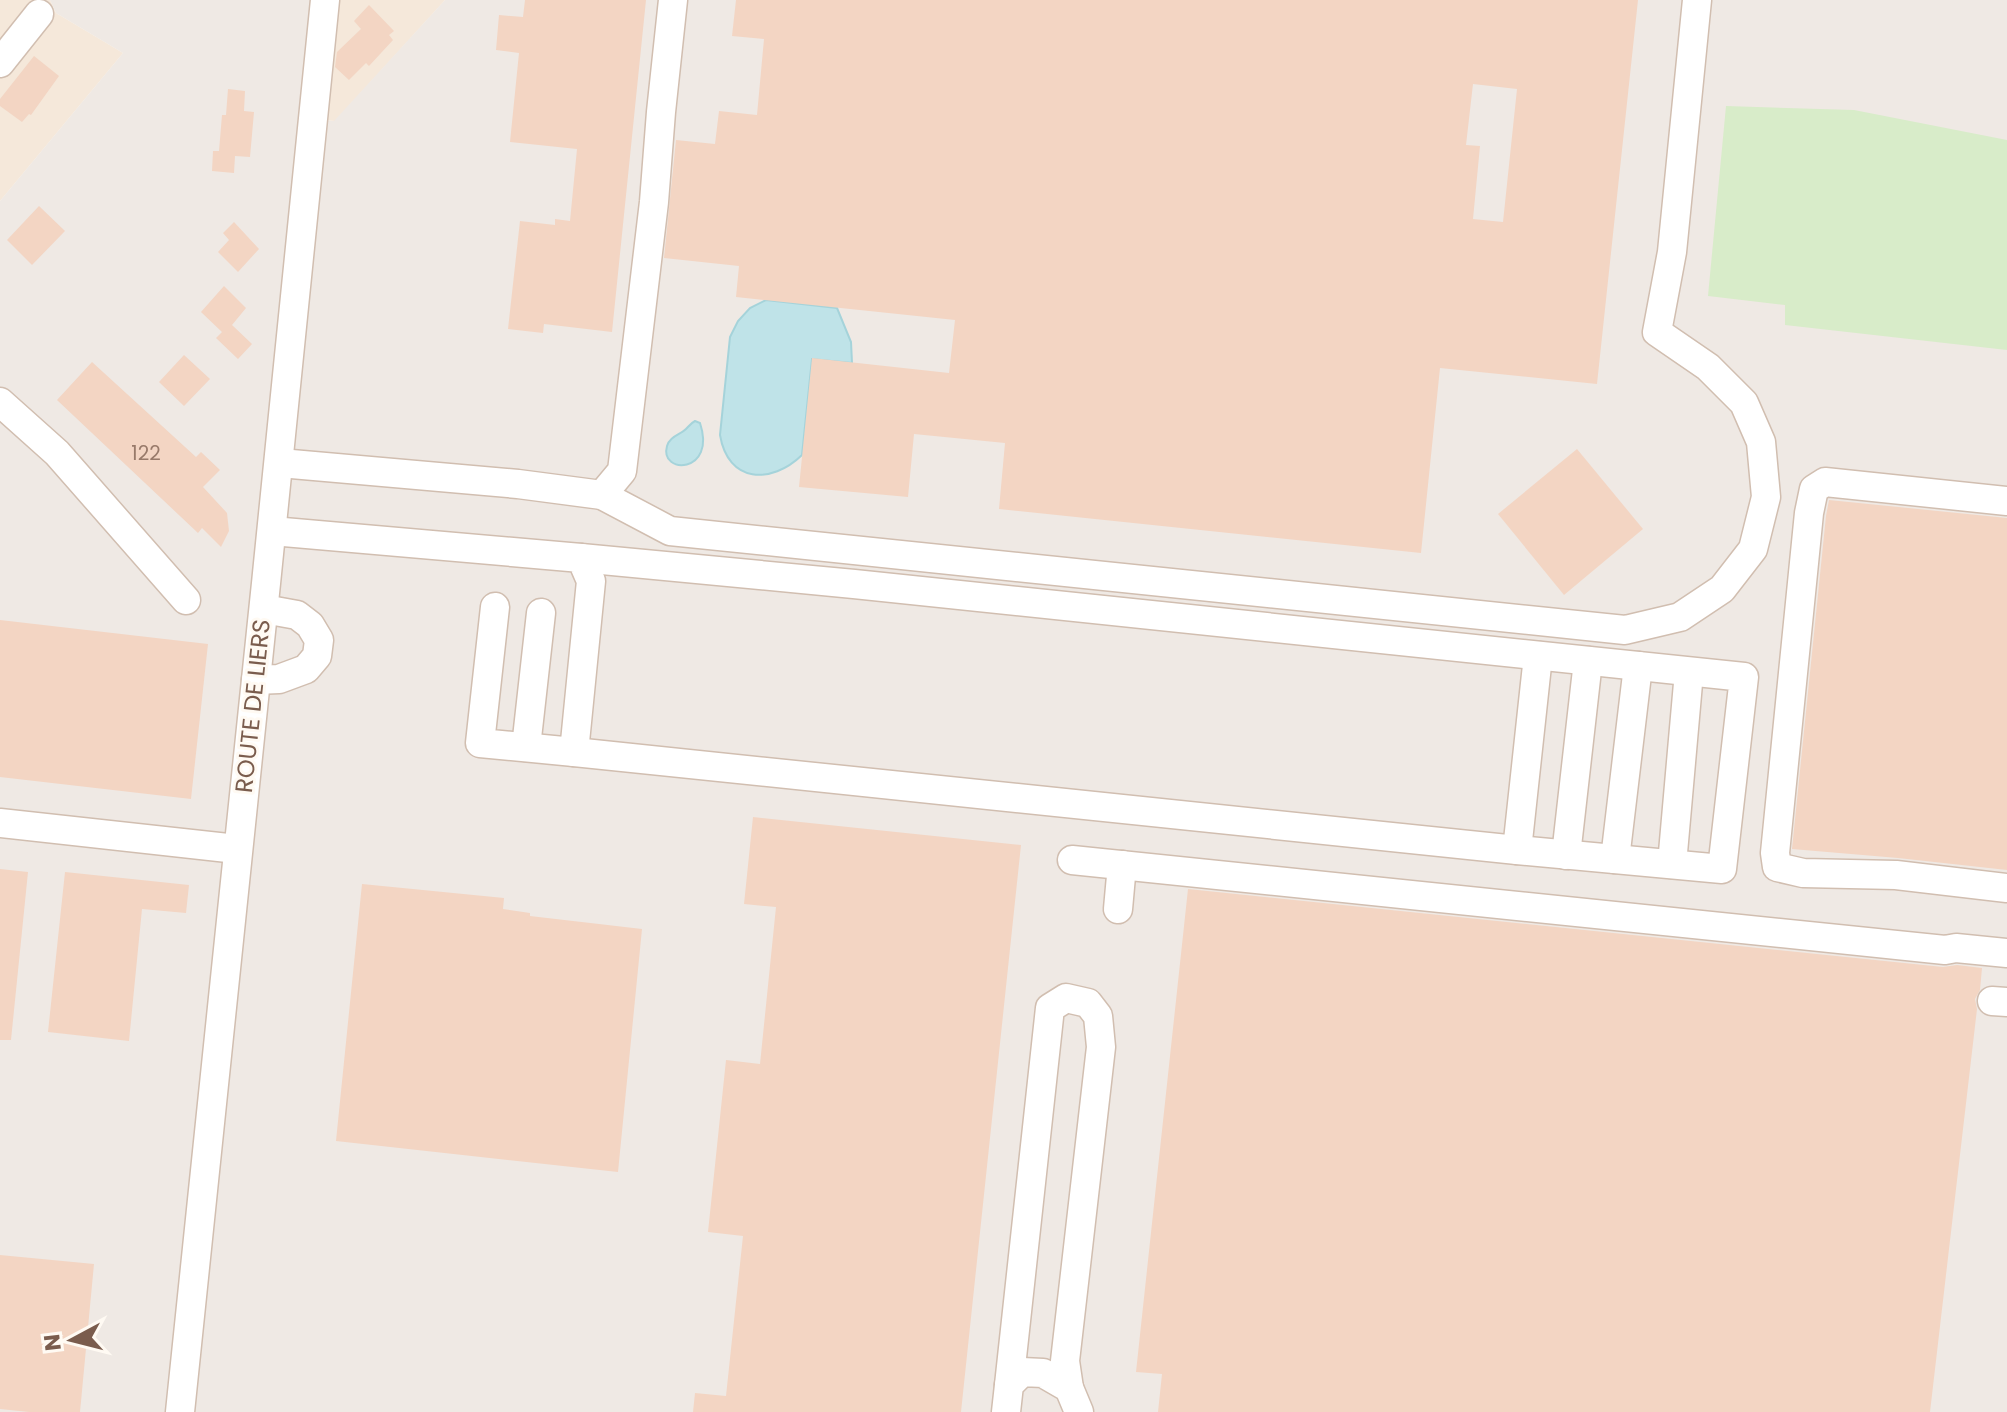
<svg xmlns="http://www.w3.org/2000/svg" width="2007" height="1412" viewBox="0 0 2007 1412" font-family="Poppins,sans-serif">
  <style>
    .residential { fill: #f5e8da }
    .industrial { fill: #efe9e4 }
    .green { fill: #d8ecc9 }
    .water { fill: #bfe3e8; stroke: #a5d3da; stroke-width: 2 }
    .building { fill: #f3d5c3; fill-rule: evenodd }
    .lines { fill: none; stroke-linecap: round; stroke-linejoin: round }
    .minor-casing { stroke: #d1beb0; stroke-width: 31 }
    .minor { stroke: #fff; stroke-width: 28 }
    .labels { text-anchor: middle; stroke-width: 6; stroke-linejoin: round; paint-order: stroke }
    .number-label { font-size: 20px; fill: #987a6a }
    .street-label { font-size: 24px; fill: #7a5c4d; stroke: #fffaf3 }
  </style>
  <rect width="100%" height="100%" fill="#fdf6ec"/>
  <!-- residential -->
  <g class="residential">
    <polygon points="0,0 50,0 56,13 123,53 0,201"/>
    <polygon points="334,0 445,0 335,121 322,120"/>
  </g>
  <!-- industrial -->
  <polygon class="industrial" points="50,0 312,0 301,118 334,121 445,0 2007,0 2007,1412 0,1412 0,201 123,53 56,13"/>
  <!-- green -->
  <polygon class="green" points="1726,106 1854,110 2007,140 2007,350 1785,325 1785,305 1708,296"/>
  <!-- water -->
  <g class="water">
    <path d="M766,300L837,308L851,342L852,363L812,359L802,455C771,485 728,483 720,435L730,337L738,321L750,308Z"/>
    <path d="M695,421L700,423C717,474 659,475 667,446C670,436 680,435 686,429C689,426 691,423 695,421Z"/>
  </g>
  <!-- building -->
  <g class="building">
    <polygon points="525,0 646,0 612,332 544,324 543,333 508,329 520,221 555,225 555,219 570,221 577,149 510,142 519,53 496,50 499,15 523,17"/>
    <path d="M736,0H1638L1597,384L1440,368L1421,553L999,509L1005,443L914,434L908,497L799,487L812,358L949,373L955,320L736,297L739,266L664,258L676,140L715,144L719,111L757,115L764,39L732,36ZM1473,84L1517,89L1503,222L1473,219L1480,146L1466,145Z"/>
    <polygon points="369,5 394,31 389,35 393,40 369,66 366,63 349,80 335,67 337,52 361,29 354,21"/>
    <polygon points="34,56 59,76 31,115 29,114 22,122 0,106 0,99"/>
    <polygon points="228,89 245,91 244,111 254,112 250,157 235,156 234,173 212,171 213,151 219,151 222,115 226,115"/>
    <polygon points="39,206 65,231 32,265 7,240"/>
    <polygon points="234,222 259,249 238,272 218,252 229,240 223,233"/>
    <polygon points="224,286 246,308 232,325 252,344 238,359 216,338 222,332 201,312"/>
    <polygon points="184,355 210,379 184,406 159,382"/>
    <polygon points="92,362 196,457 201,452 220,470 203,487 227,513 229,531 221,547 202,528 198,533 57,400"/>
    <polygon points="1577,449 1643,529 1564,595 1498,514"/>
    <polygon points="1829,500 2007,518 2007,870 1898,858 1792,849 1826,516"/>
    <polygon points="0,620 208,644 191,799 0,777"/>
    <polygon points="753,817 1021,845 961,1412 693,1412 695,1393 726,1396 743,1236 708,1232 726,1060 760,1064 776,907 744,904"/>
    <polygon points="0,869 28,872 11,1040 0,1040"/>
    <polygon points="65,872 189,885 186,913 142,909 129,1041 48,1032"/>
    <polygon points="362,884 504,898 503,909 530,913 530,916 642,929 618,1172 336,1141"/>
    <polygon points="1188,889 1943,967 1957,965 1982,968 1980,990 1975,999 1977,1009 1930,1412 1158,1412 1162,1374 1136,1372"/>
    <polygon points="0,1255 94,1264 80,1412 29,1412 0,1409"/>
  </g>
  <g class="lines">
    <!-- minor casing -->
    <g class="minor-casing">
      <g id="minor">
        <polyline points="0,63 39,14"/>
        <polyline points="0,402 57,453 186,600"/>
        <polyline points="280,463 518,484 602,495 670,531 1625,630 1680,617 1722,589 1753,549 1766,497 1761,442 1744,403 1708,367 1657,332 1672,252 1697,0"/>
        <polyline points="602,495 622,471 654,202 661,112 673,0"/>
        <polyline points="2007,501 1825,482 1814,489 1809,513 1775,853 1777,867 1803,873 1896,875 2007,888"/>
        <polyline points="272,531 581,558 591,581 574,752 480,743 495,607"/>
        <polyline points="256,680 279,679 306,669 317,656 319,640 310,625 297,615 264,609"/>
        <polyline points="526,747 541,613"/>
        <polyline points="574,752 1517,850 1722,869 1744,677 854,584 581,558"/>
        <polyline points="0,823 237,849"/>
        <polyline points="1517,850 1538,656"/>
        <polyline points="1566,855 1588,661"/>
        <polyline points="1615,859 1638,666"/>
        <polyline points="1072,860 1945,950 1956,948 2007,953"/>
        <polyline points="1672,864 1689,672"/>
        <polyline points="1118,909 1122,865"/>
        <polyline points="1992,1001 2007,1002"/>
        <polyline points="1009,1385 1050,1008 1066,998 1088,1003 1098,1016 1101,1047 1065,1361 1069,1388"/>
        <path d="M180,1412C228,941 279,471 325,0"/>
        <polyline points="1006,1412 1009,1385 1022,1372 1043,1373 1069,1388 1079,1412"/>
      </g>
    </g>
    <!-- minor -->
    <use href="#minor" class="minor"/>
  </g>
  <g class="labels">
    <!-- number labels -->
    <g class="number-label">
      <text x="146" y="460">122</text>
    </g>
    <!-- street labels -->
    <g class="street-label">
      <text transform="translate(253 706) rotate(-84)" y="8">ROUTE DE LIERS</text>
    </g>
  </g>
  <!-- north arrow -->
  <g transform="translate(72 1340) rotate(263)" stroke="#fffaf3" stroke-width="6" paint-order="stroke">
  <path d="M0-6L14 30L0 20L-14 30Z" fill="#7a5c4d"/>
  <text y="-12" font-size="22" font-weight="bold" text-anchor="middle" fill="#7a5c4d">N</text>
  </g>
</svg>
